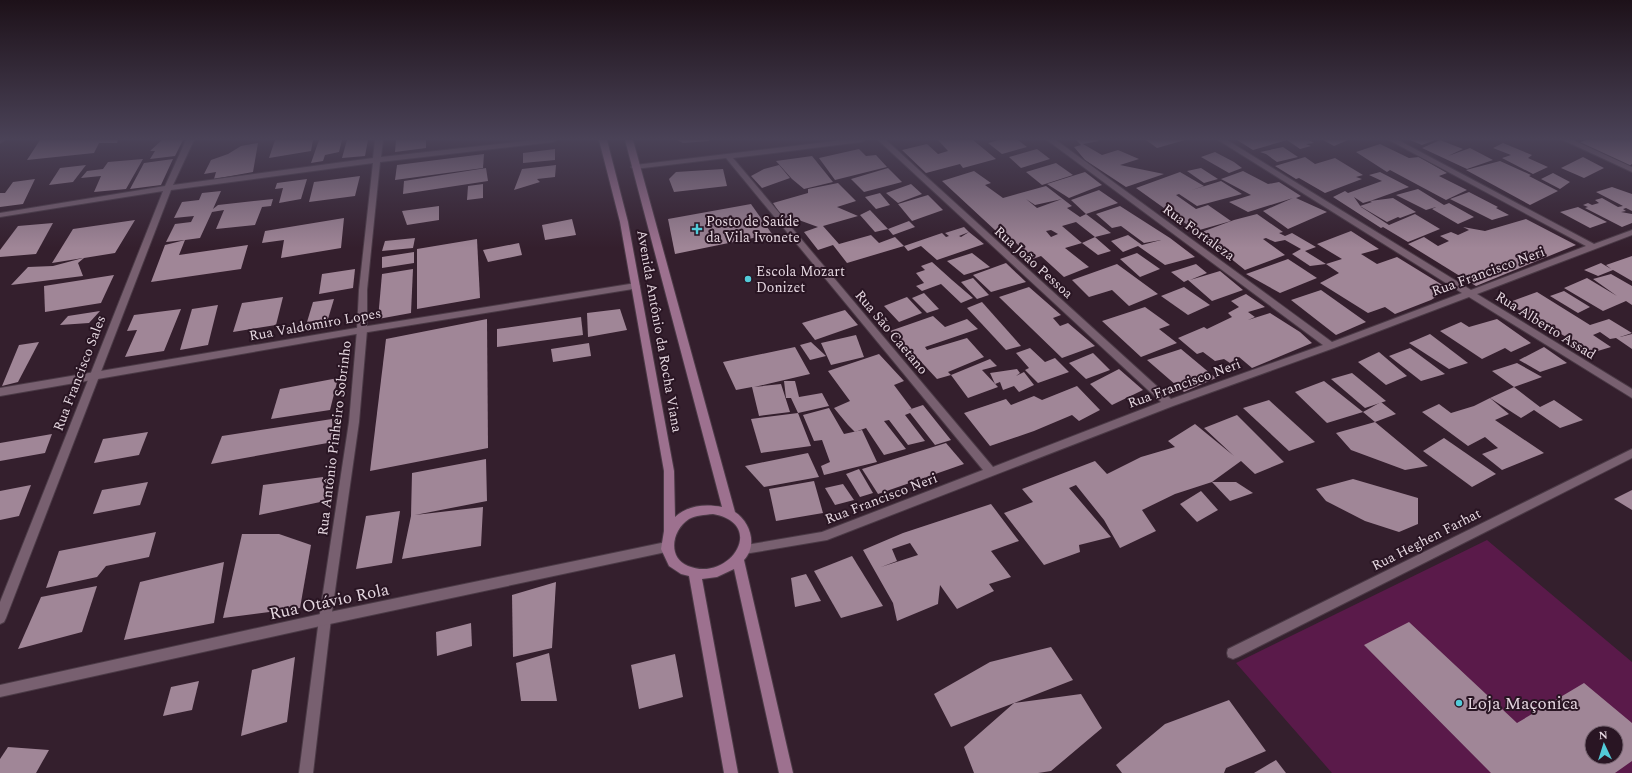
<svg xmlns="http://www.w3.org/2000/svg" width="1632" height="773" viewBox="0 0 1632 773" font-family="Spectral,serif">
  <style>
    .green { fill: #5a1a4a; fill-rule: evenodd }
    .building { fill: #a08697; fill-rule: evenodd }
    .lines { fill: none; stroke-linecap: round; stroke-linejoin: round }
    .minor-casing { stroke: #4b3a46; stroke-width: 2 }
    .tertiary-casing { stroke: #4b3a46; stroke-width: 2 }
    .secondary-casing { stroke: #4b3a46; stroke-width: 2 }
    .minor { fill: #786070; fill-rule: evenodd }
    .tertiary { fill: #786070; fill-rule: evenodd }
    .secondary { fill: #9d718f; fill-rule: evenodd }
    .poi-dot { fill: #52cbd9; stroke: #291523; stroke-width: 1.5 }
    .labels { text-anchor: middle; stroke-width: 4; stroke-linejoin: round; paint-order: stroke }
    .poi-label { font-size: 14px; fill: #e5d7e0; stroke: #291523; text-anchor: start }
    .street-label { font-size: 14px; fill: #e5d7e0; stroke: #291523 }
    .near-street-label { font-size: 17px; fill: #e5d7e0; stroke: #291523 }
    .near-poi-label { font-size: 17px; fill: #e5d7e0; stroke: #291523; text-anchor: start }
  </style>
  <rect width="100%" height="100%" fill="#341f2d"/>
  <!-- green -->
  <path class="green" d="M1487,540L1632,662V773H1332L1236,663ZM1592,733H1616V757H1592Z"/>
  <!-- building -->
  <g class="building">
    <polygon points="40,140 118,140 117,143 99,143 94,153 27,160"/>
    <polygon points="162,140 183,140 175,156 150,159 155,151 150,151"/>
    <polygon points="275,140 313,140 311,151 269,158"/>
    <polygon points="319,140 342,140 339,152 325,155 323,161 311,163"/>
    <polygon points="347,140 368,140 365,156 342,158"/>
    <polygon points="396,140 426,140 426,148 395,152"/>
    <polygon points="677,140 709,140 709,141 683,143"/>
    <polygon points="938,140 973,140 996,159 963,168 960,164 926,173 902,150 927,144 938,154 948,151"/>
    <polygon points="999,140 1018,140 1027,147 1002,154 988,143"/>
    <polygon points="1076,140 1097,140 1099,141 1083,144 1102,155 1118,150 1139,159 1120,165 1164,174 1126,187 1085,160 1074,147 1081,145"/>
    <polygon points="1146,140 1185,140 1157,148"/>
    <polygon points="1237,140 1309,140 1314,143 1306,144 1311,146 1300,149 1287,140 1253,150"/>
    <polygon points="1323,140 1348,140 1334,146"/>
    <polygon points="1410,140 1435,140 1422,145"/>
    <polygon points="1440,140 1463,149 1448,156 1470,148 1493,160 1467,169 1422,148"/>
    <polygon points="1586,140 1632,140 1632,164 1629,166 1578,143"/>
    <polygon points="258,143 253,172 214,179 216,172 204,174 211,160 228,154 241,146"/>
    <polygon points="1503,143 1532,155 1528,158 1548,167 1533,174 1502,158 1511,155 1493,148"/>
    <polygon points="1380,144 1409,158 1419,157 1447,173 1439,176 1467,190 1446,200 1390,170 1387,172 1356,152"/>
    <polygon points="1283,147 1298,157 1277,162 1266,154 1260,152"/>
    <polygon points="555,149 555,160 523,163 523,153"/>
    <polygon points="859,149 866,156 876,155 887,167 835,180 819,158"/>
    <polygon points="1037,149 1050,159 1021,168 1009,157"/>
    <polygon points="1215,152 1234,162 1242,168 1229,173 1201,157"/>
    <polygon points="484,154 483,168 395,180 397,165"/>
    <polygon points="812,156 833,182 804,189 792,179 776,161"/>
    <polygon points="1305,157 1315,164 1335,158 1363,175 1356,177 1362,179 1325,193 1299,178 1296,179 1275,166"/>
    <polygon points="1583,157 1604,168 1584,178 1561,168"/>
    <polygon points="143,159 126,189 94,192 101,176 81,178 87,171 103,169 108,162"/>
    <polygon points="173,159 161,185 130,189 144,163"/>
    <polygon points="1500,161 1531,175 1529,176 1558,191 1530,205 1466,170"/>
    <polygon points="1056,163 1073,175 1042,185 1026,172"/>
    <polygon points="86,165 73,182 49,185 60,168"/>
    <polygon points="556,165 555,177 537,179 540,182 514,190 522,169"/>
    <polygon points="779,165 790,178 762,188 751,176 764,169"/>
    <polygon points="486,168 488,181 403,194 404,181"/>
    <polygon points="888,168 902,182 864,192 851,179"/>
    <polygon points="1201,168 1218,179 1204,183 1187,171"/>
    <polygon points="723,169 727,186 674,192 669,179 676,172"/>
    <path d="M974,171L991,183L985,185L1003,198L1046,186L1072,206L1067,208L1080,217L1086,214L1111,233L1095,237L1111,251L1098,255L1082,243L1095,237L1076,222L1062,226L1082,243L1065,248L1089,267L1064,277L1041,256L1033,259L1015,242L1010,244L942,181ZM1026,199L1035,205L1062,199L1037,208ZM1051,230L1058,234L1051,237L1046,231Z"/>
    <polygon points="1243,171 1268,184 1279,182 1301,196 1296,198 1327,212 1288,229 1263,211 1293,198 1248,212 1229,202 1251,195 1221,179"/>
    <polygon points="1085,172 1102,185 1069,198 1047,184"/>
    <polygon points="1180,172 1204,186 1192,190 1221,181 1242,194 1197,206 1179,194 1176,195 1196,209 1208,205 1231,221 1196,231 1136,188"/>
    <polygon points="1380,172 1409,187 1370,201 1393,198 1416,212 1400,218 1398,217 1387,222 1360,206 1372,202 1370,201 1363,203 1354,197 1361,207 1389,225 1415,214 1440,229 1408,242 1383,227 1381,228 1333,197 1345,191 1348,193 1382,181 1369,175"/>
    <polygon points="1553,173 1570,182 1560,189 1541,179"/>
    <polygon points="360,176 355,196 309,202 314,182"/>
    <polygon points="35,179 23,204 0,207 0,193 5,193 13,182"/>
    <polygon points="307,179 301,199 279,203 283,188 275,189 277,183"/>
    <polygon points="838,183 856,201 837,207 858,216 823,226 839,244 871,235 879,243 895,237 904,246 847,263 833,245 818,250 804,232 818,227 796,219 785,221 773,203 808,193 808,189"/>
    <polygon points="483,184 483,198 467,200 468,186"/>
    <polygon points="911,184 922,194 898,203 886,193"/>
    <polygon points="1612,187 1632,194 1632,211 1626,208 1623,209 1626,211 1621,212 1632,214 1632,223 1622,227 1585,208 1588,207 1583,205 1588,203 1592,205 1599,203 1595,200 1602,198 1618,207 1623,206 1596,192"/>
    <polygon points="1418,189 1444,205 1449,203 1474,217 1458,224 1432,209 1436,207 1426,210 1396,195"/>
    <polygon points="1099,190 1118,203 1086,214 1071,200"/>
    <polygon points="221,191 213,209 218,205 273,199 271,206 262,207 255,225 216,229 224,210 212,212 200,238 185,240 179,255 248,245 241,269 151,282 165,245 185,240 166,242 175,224 191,222 194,216 174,218 182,202 199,200 202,193"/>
    <polygon points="1469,192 1498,207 1496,208 1509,215 1492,220 1450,199"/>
    <polygon points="880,193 890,205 876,209 865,197"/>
    <polygon points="928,195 943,210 912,221 898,204"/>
    <polygon points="751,204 772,234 675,254 668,219"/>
    <polygon points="439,206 439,220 407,225 402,211"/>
    <polygon points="1120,206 1170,238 1195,257 1165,265 1138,246 1123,252 1111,241 1128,235 1142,245 1161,240 1144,243 1121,226 1112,228 1096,214"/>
    <polygon points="1578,207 1607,222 1590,228 1560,212"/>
    <polygon points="870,210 888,229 875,232 860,215"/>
    <polygon points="1257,214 1283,232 1279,233 1285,236 1292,233 1316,247 1305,251 1326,264 1310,266 1292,254 1301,249 1285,240 1275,242 1266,238 1263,239 1285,255 1245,270 1199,233 1234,220"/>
    <polygon points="344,218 341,248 281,258 284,240 262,243 265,231"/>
    <polygon points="572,219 576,235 545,240 542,225"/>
    <polygon points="1526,219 1576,245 1476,286 1408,244 1424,237 1438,246 1449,241 1440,236 1451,232 1458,235 1469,230 1463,227 1485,231"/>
    <polygon points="135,220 115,253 84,258 78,263 83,276 11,285 28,267 53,266 83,258 52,263 73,229"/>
    <polygon points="909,221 915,227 893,235 888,229"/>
    <polygon points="53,223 36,254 0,257 0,250 18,226"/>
    <polygon points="964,227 969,232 959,236 961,237 969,232 984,244 937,260 921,246 908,251 904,246 942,233 946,237 949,236 945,233"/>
    <polygon points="1351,231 1379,249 1361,254 1377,264 1397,257 1449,289 1431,300 1395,314 1385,307 1368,313 1320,283 1339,273 1326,264 1342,259 1317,244"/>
    <polygon points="415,238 413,248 382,251 385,241"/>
    <polygon points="477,239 480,298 417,309 417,249"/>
    <polygon points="519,243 522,255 488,262 483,250"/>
    <polygon points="414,252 414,263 382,268 382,257"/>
    <polygon points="972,253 990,267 964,275 947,261"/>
    <polygon points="1137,253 1160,269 1140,277 1120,259"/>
    <polygon points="1632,256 1632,281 1613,270 1598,276 1584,270 1601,263 1611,269 1606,265"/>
    <polygon points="1288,259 1317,278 1280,293 1246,274"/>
    <polygon points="932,262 952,280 973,298 961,303 941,284 922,291 916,286 924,283 916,273 925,270 921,266"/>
    <polygon points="1006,263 1026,282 991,292 973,275"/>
    <polygon points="1117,264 1158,294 1129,306 1112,290 1089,297 1072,280"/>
    <polygon points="1196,264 1207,273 1190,280 1220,271 1243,290 1212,301 1188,280 1184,282 1171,272"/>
    <polygon points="355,269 353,288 319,294 322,274"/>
    <polygon points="413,269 411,313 378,319 382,274"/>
    <polygon points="1611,274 1632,286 1632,305 1626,301 1603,311 1564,288 1587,278 1617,296 1593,279"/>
    <polygon points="114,275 101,303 45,312 44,286"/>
    <polygon points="973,278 989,295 977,299 961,282"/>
    <polygon points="1029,287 1061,315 1053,318 1060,326 1068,323 1095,346 1062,358 999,297"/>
    <polygon points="1184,287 1210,305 1188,315 1161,296"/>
    <polygon points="1321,290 1366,322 1336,335 1291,300"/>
    <polygon points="1564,291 1590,307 1578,313 1550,296"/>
    <polygon points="1537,292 1590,325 1609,319 1632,333 1620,337 1632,334 1632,349 1616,338 1610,339 1600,332 1593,335 1611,347 1591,353 1575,342 1507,303"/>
    <polygon points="924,293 939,309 927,313 912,298"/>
    <polygon points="1246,294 1265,307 1248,312 1255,317 1248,320 1270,313 1300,332 1312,343 1252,368 1239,357 1230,363 1224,359 1215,361 1203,352 1197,354 1178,338 1204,327 1207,329 1232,317 1228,313 1239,307 1231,301"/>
    <polygon points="283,297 276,325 233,332 242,303"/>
    <polygon points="907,297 922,313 899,322 884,306"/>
    <polygon points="334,299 328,319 307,322 313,302"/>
    <polygon points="982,302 1021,346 1006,350 967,308"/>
    <polygon points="218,305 208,345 180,350 192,309"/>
    <polygon points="1145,307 1170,325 1159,329 1177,343 1141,357 1102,321"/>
    <polygon points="181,309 164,351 125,357 137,330 127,331 134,315"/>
    <polygon points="620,309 627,330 588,337 587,313"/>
    <polygon points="845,310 858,325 815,340 802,323"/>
    <polygon points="100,311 89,323 60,325 68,316"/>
    <polygon points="933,316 945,327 967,319 978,329 925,347 927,350 967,338 984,357 948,372 951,375 990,359 997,366 982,370 998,387 968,398 951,375 937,379 912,352 890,331"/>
    <polygon points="581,317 583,335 497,347 497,329"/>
    <polygon points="487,319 488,448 370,471 386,339"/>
    <polygon points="1497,319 1531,343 1511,352 1505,348 1482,359 1440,331 1461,322 1469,327"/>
    <polygon points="1430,334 1468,363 1449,369 1409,343"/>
    <polygon points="856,335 864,357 831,365 821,343"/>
    <polygon points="39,342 18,382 2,386 19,345"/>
    <polygon points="811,342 826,356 810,360 800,345"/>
    <polygon points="589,343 591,356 553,362 551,349"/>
    <polygon points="795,347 810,374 754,387 781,384 790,412 759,416 752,387 736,390 723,362"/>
    <polygon points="1544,347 1567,363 1540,372 1519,360"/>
    <polygon points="1030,348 1045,362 1055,358 1069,372 1038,383 1025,370 1029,368 1016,353"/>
    <polygon points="1410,348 1445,374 1421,381 1389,356"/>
    <polygon points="1181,349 1205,369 1216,378 1184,392 1147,360"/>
    <polygon points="1379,352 1407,376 1386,385 1358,362"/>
    <polygon points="1093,353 1110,370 1086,379 1069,363"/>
    <polygon points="879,354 904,381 894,385 912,409 908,410 923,405 951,440 935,445 910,413 905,415 925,441 908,445 889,420 884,421 906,449 884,455 866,428 855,432 848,425 834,408 850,401 828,371"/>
    <polygon points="1517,363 1542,377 1514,387 1540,407 1554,400 1583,420 1560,428 1534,410 1521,418 1490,398 1514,387 1492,371"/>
    <polygon points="1017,369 1020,373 1016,376 1024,372 1034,385 1019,392 1014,386 1003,390 1000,382 995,384 990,373"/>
    <polygon points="1119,369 1143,390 1112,405 1090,384"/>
    <polygon points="1352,373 1386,401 1365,408 1331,379"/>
    <polygon points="338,378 330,410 271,419 280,389"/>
    <polygon points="784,381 795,381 799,397 822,393 829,406 798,413 791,398 786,398"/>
    <polygon points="1324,381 1363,412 1327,423 1295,392"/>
    <polygon points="1077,386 1100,410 1079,421 1072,415 1034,431 990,446 964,413 1006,399 1011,405 1034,396 1042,400"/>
    <polygon points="1490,398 1509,414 1495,420 1544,453 1502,470 1482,454 1498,448 1485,437 1468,446 1422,412 1439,404 1451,413 1474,406"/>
    <polygon points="1269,400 1315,442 1289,451 1243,408"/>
    <polygon points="1381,402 1396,414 1375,422 1428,466 1405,470 1351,450 1336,433 1375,422 1363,412"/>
    <polygon points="829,408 844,434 862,430 877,462 824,475 821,466 830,462 822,440 814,441 803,415"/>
    <polygon points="798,413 811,446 761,453 751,419"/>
    <polygon points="1237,415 1284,462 1255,474 1241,461 1212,482 1175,494 1142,510 1156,531 1120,548 1104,520 1076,485 1069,488 1111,537 1079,545 1080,552 1044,565 1004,513 1033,502 1022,489 1095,461 1107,474 1141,457 1175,447 1168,441 1195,424 1234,456 1204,428"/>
    <polygon points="332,419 333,442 211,464 222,436"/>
    <polygon points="148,432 139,455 94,463 103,439"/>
    <polygon points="52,434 45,453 0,461 0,443"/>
    <polygon points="1444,438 1496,474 1472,487 1423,451"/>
    <polygon points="946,443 964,464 878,494 862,469"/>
    <polygon points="808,453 819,477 764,487 745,466"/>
    <polygon points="486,459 487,501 415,515 483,507 481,546 402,559 411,516 412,473"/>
    <polygon points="859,469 873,493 860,497 846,474"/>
    <polygon points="323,477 325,501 259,515 263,485"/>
    <polygon points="1353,479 1418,498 1418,524 1399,532 1365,521 1326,501 1316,489"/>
    <polygon points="814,481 823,513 776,521 769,489"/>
    <polygon points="148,482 140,505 93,514 102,490"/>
    <polygon points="1212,482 1236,482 1253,493 1230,501"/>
    <polygon points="843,484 854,500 835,505 825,488"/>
    <polygon points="31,485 19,516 0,520 0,491"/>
    <polygon points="1632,490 1632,510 1614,499"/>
    <polygon points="1201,491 1218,510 1197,522 1180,504"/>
    <path d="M991,504L1019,541L991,551L1011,577L989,584L994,591L957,609L940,585L938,604L897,621L893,603L863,550L903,533ZM910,543L918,555L881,567L897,561L892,549Z"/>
    <polygon points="400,511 392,563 356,569 366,516"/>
    <polygon points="156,532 149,557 106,566 97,577 46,588 59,551"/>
    <polygon points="242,534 279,534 311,545 300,608 223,618"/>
    <polygon points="852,556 883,606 841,618 814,571"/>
    <polygon points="224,562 214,623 124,640 140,582"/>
    <polygon points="806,574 821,601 795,607 791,578"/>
    <polygon points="556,582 552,648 513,657 512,595"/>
    <polygon points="97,586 82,632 18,649 41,597"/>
    <path d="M1409,622L1517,723L1584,683L1632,723V761L1615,773H1491L1364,645ZM1592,733H1616V757H1592Z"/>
    <polygon points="471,623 472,646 437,656 436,632"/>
    <polygon points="1051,647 1073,680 1014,703 1081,694 1102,728 1051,771 1038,773 974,773 964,747 1014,703 951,727 934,694 990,662"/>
    <polygon points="549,653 557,701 521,701 516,663"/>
    <polygon points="675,654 683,697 639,709 631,665"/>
    <polygon points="295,657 287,722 241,736 252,670"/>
    <polygon points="199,681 192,710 163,716 171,687"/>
    <polygon points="1229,700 1266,751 1226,768 1224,773 1122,773 1116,765 1165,724"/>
    <polygon points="8,747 49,750 36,773 0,773 0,759"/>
    <polygon points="1276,760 1286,773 1254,773"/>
  </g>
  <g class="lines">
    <!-- minor casing -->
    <g class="minor-casing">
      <g id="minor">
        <polygon points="0,140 5,140 0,143"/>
        <polygon points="186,140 194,140 173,185 373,158 375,140 383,140 381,157 534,140 557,140 553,142 380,162 367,290 367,330 359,422 331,619 313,773 299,773 319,619 349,422 357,330 359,290 373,163 171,190 6,618 4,622 0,624 0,602 163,191 0,217 0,213 165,186"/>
        <polygon points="843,140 865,140 861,142 733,158 993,467 1161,402 878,140 886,140 1171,399 1323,345 1047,140 1056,140 1332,342 1462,293 1218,140 1227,140 1471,290 1586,246 1389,140 1398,140 1594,244 1632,230 1632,235 1477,294 1632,389 1632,398 1469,297 1334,348 1173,406 827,540 744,554 740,552 738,549 740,546 822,532 983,470 726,158 635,169 631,167 635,165"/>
        <polygon points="1563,140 1573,140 1632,167 1632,172"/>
        <polygon points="1632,449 1632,458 1238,657 1233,659 1228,657 1227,653 1228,649"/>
      </g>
    </g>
    <!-- tertiary casing -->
    <g class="tertiary-casing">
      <g id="tertiary">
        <polygon points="636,283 640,286 639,288 362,333 0,396 0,388 362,327"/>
        <polygon points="666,542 670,544 672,547 670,550 666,552 325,625 0,697 0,685 325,613"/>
      </g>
    </g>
    <!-- secondary casing -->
    <g class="secondary-casing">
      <path id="secondary" d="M599,140H607L628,222L674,471L675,517C688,505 706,504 722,507L625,140H633L735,512C750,522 758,545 744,560L793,773H779L734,569L717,577L702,579L738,773H724L689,576L681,574L669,566L661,549L664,531V471L620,222ZM713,514C768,524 729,583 688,566C667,557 672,530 689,519C696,515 704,515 713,514Z"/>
    </g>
    <!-- minor -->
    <use href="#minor" class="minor"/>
    <!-- tertiary -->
    <use href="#tertiary" class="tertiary"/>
    <!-- secondary -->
    <use href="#secondary" class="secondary"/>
  </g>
  <!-- sky -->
  <linearGradient id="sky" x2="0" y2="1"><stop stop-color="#1d1119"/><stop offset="0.56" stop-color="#4a4257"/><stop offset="1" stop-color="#4a4257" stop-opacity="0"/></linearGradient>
  <rect width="1632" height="248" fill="url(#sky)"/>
  <!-- markers -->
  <g class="poi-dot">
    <path d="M695 223h4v4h4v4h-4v4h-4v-4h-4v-4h4z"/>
    <circle cx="748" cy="279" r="4"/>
    <circle cx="1459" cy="703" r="4"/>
  </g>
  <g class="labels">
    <!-- poi labels -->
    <g class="poi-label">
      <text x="706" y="226">Posto de Saúde<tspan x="706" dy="16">da Vila Ivonete</tspan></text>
      <text x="756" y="276">Escola Mozart<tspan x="756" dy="16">Donizet</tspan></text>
    </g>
    <!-- street labels -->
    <g class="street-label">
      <text transform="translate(1199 232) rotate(36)" y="5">Rua Fortaleza</text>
      <text transform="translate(1034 262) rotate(42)" y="5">Rua João Pessoa</text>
      <text transform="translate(1488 271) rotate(-20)" y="5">Rua Francisco Neri</text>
      <text transform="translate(315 324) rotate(-10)" y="5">Rua Valdomiro Lopes</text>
      <text transform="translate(1546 325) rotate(32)" y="5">Rua Alberto Assad</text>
      <text transform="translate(660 331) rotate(80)" y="5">Avenida Antônio da Rocha Viana</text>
      <text transform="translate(892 332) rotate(50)" y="5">Rua São Caetano</text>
      <text transform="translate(79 373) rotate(-69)" y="5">Rua Francisco Sales</text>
      <text transform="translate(1184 383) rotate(-20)" y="5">Rua Francisco Neri</text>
      <text transform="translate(334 438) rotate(-83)" y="5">Rua Antônio Pinheiro Sobrinho</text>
      <text transform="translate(881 498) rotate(-21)" y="5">Rua Francisco Neri</text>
      <text transform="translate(1426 539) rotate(-27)" y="5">Rua Heghen Farhat</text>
    </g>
    <!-- near-street labels -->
    <g class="near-street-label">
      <text transform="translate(329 601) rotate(-12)" y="6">Rua Otávio Rola</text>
    </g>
    <!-- near-poi labels -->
    <g class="near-poi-label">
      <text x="1467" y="709">Loja Maçonica</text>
    </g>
  </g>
  <!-- north arrow -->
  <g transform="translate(1604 745) rotate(356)"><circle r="19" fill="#291523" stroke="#74636f"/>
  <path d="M0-3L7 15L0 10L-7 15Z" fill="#52cbd9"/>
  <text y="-6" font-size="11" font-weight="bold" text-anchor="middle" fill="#e5d7e0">N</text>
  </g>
</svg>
